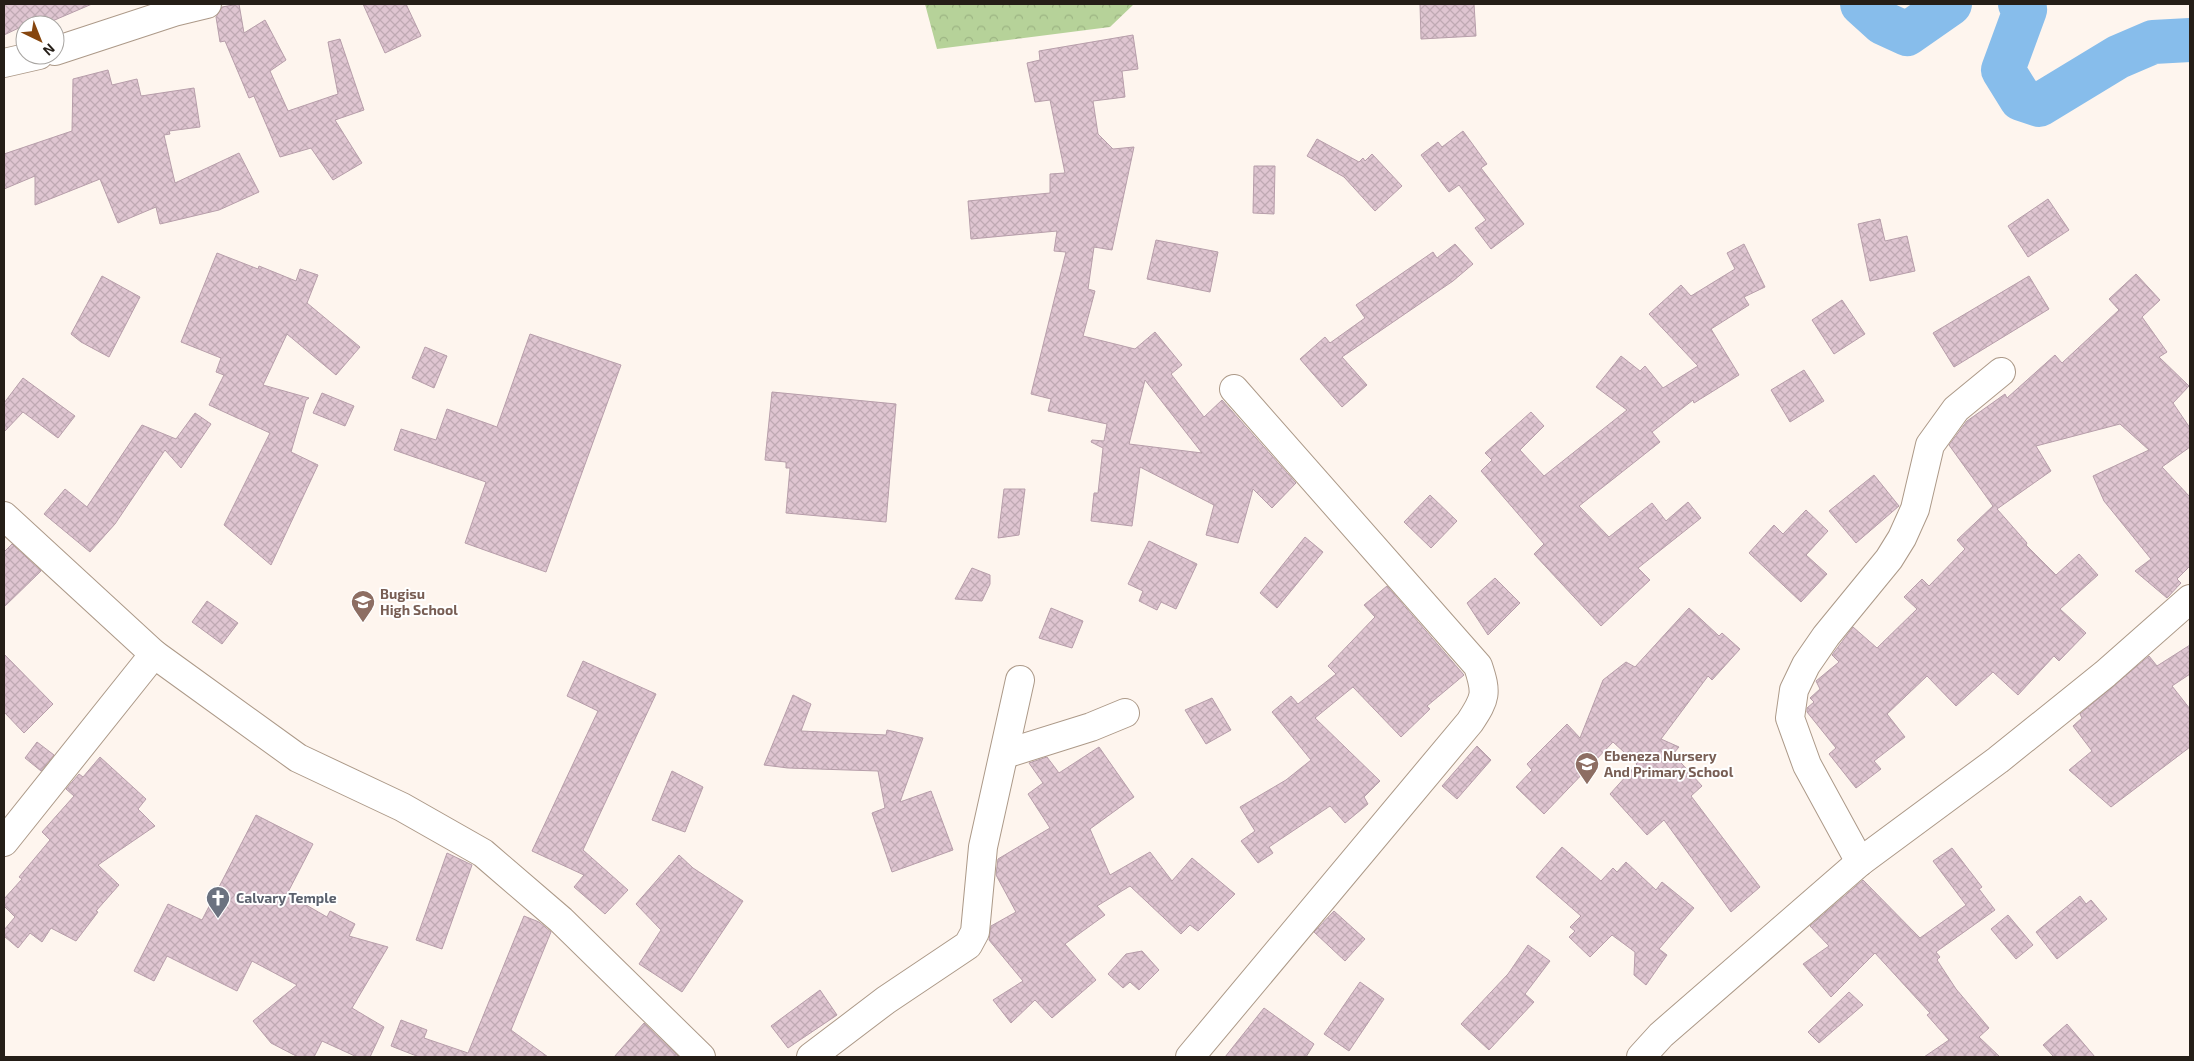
<svg xmlns="http://www.w3.org/2000/svg" width="2194" height="1061" viewBox="0 0 2194 1061" font-family="'Exo 2',sans-serif">
  <style>
    .forest { fill: url(#forest-crowns) }
    .lines { fill: none; stroke-linecap: round; stroke-linejoin: round }
    .river { stroke: #87bdeb; stroke-width: 44 }
    .building { fill: url(#building-cross-hatch); stroke: #b79eaa; fill-rule: evenodd }
    .minor-casing { stroke: #ac9988; stroke-width: 30 }
    .minor { stroke: #fff; stroke-width: 28 }
    .labels { text-anchor: middle; stroke-width: 4; stroke-linejoin: round; paint-order: stroke }
    .education-label { font-size: 14px; font-weight: bold; fill: #785e54; stroke: #fff; text-anchor: start }
    .worship-label { font-size: 14px; font-weight: bold; fill: #5b616d; stroke: #fff; text-anchor: start }
  </style>
  <defs>
    <pattern id="forest-crowns" width="20" height="18" patternUnits="userSpaceOnUse" patternTransform="scale(1.25)"><rect width="20" height="18" fill="#b6d299"/><path d="M2 6a3 3 0 1 1 6 0M12 15a3 3 0 1 1 6 0" fill="none" stroke="#9cb483"/></pattern>
    <pattern id="building-cross-hatch" width="8" height="8" patternUnits="userSpaceOnUse" patternTransform="scale(1.25)"><rect width="8" height="8" fill="#dfc5d1"/><path d="M0 0l8 8M0 8l8-8" fill="none" stroke="#bfa9b3"/></pattern>
  </defs>
  <rect width="100%" height="100%" fill="#fef5ee"/>
  <!-- forest -->
  <polygon class="forest" points="925,4 1134,4 1110,27 937,49"/>
  <g class="lines">
    <!-- river -->
    <g class="river">
      <polyline points="1862,4 1883,23 1907,34 1950,4"/>
      <polyline points="2020,4 2025,10 2003,70 2021,99 2039,105 2118,57 2153,42 2190,40"/>
    </g>
  </g>
  <!-- building -->
  <g class="building">
    <polygon points="4,4 92,4 43,25 25,25 4,35"/>
    <polygon points="239,4 244,33 265,20 286,60 270,71 288,111 338,94 328,42 340,39 364,110 335,120 362,163 333,180 311,148 280,157 254,96 249,98 225,41 220,42 216,17 222,7"/>
    <polygon points="363,4 406,4 421,36 385,53"/>
    <polygon points="1420,4 1474,4 1476,36 1421,39"/>
    <path d="M1133,35L1138,69L1122,71L1125,97L1093,101L1098,134L1113,149L1134,147L1112,250L1094,247L1088,289L1095,291L1083,336L1135,349L1155,332L1182,365L1171,374L1204,417L1222,400L1296,483L1272,508L1253,489L1238,543L1206,535L1214,505L1140,467L1132,526L1091,521L1094,493H1098L1103,448L1091,442L1092,440L1104,441L1107,424L1048,411L1051,399L1031,394L1066,252L1054,251L1057,231L971,239L968,201L1050,193V174L1065,173L1050,100L1035,102L1027,63L1040,60L1039,51ZM1145,380L1202,453L1129,444Z"/>
    <polygon points="108,70 112,85 137,79 141,96 194,88 200,127 169,131 170,134 164,135 175,183 239,153 259,192 219,210 160,224 156,207 118,223 100,179 35,205 35,176 4,189 4,154 72,131 73,79"/>
    <polygon points="1463,131 1487,164 1481,168 1524,224 1491,249 1475,228 1486,220 1459,185 1449,192 1421,155 1438,142 1442,147"/>
    <polygon points="1317,139 1359,162 1363,158 1365,161 1372,154 1402,186 1375,211 1344,177 1307,156"/>
    <polygon points="1254,166 1275,166 1274,214 1253,213"/>
    <polygon points="2048,199 2069,230 2028,257 2008,226"/>
    <polygon points="1880,219 1885,241 1907,236 1915,271 1870,281 1858,224"/>
    <polygon points="1156,240 1218,252 1210,292 1147,279"/>
    <polygon points="1455,244 1473,264 1453,281 1342,357 1367,385 1342,407 1300,359 1325,337 1330,343 1365,318 1356,305 1433,252 1437,258"/>
    <polygon points="1744,244 1765,287 1744,297 1749,305 1711,329 1739,375 1694,403 1693,400 1652,432 1660,442 1579,506 1609,537 1652,503 1666,521 1688,502 1701,518 1638,568 1650,580 1601,626 1534,554 1544,544 1481,471 1492,460 1485,453 1531,412 1544,426 1520,450 1544,476 1627,410 1596,387 1621,356 1640,371 1645,366 1663,388 1698,366 1649,314 1681,285 1691,296 1735,269 1727,253"/>
    <polygon points="217,253 258,269 259,266 296,281 300,269 318,275 307,303 360,347 336,375 287,334 263,385 309,398 306,400 291,452 318,465 271,565 224,525 270,433 209,405 224,375 216,372 221,358 181,342"/>
    <polygon points="2136,274 2160,300 2142,317 2167,352 2159,357 2189,386 2173,403 2190,428 2190,447 2162,467 2190,497 2190,566 2177,579 2181,583 2167,598 2135,571 2151,559 2104,501 2093,476 2149,450 2120,424 2036,446 2051,471 1997,509 2027,543 2026,545 2056,575 2079,554 2098,575 2060,609 2086,633 2059,661 2054,656 2018,695 1993,672 1956,706 1927,676 1887,714 1905,737 1874,761 1881,769 1856,788 1829,754 1836,748 1807,712 1807,708 1814,702 1810,698 1820,689 1816,681 1839,662 1832,655 1853,627 1877,648 1917,609 1904,597 1922,579 1929,586 1965,549 1957,540 1993,506 1949,445 1967,421 2005,394 2007,398 2055,355 2062,363 2119,310 2109,299"/>
    <polygon points="102,276 140,297 109,357 81,342 71,334"/>
    <polygon points="2029,276 2049,309 1954,367 1933,333"/>
    <polygon points="1842,300 1865,334 1834,354 1812,320"/>
    <polygon points="530,334 621,365 546,572 465,543 486,482 394,450 401,429 436,440 447,409 497,427"/>
    <polygon points="425,347 447,356 434,388 412,378"/>
    <polygon points="1804,370 1824,401 1790,422 1771,390"/>
    <polygon points="23,378 75,416 58,438 23,412 4,432 4,403"/>
    <polygon points="772,392 896,404 886,522 786,513 790,468 786,468 786,462 765,460"/>
    <polygon points="322,393 354,406 345,426 313,413"/>
    <polygon points="195,413 211,424 181,468 165,450 115,524 90,552 44,514 65,489 87,507 142,425 176,439"/>
    <polygon points="1874,475 1899,506 1856,543 1829,511"/>
    <polygon points="1004,489 1025,489 1019,535 998,538"/>
    <polygon points="1430,495 1457,521 1431,548 1404,522"/>
    <polygon points="1806,510 1828,531 1806,555 1827,574 1801,602 1749,553 1774,525 1783,534"/>
    <polygon points="1305,537 1323,552 1277,608 1260,593"/>
    <polygon points="1149,541 1197,564 1176,609 1161,602 1157,610 1139,601 1143,591 1128,584"/>
    <polygon points="12,544 41,571 4,607 4,552"/>
    <polygon points="972,568 990,575 990,584 982,601 955,599"/>
    <polygon points="1495,578 1520,603 1488,635 1467,603"/>
    <polygon points="1387,586 1464,675 1427,706 1430,709 1401,737 1353,687 1315,718 1380,781 1364,797 1368,804 1345,823 1330,806 1269,847 1273,853 1258,863 1241,841 1255,831 1240,807 1286,780 1311,760 1272,712 1291,696 1298,704 1336,674 1328,666 1375,617 1364,605"/>
    <polygon points="207,601 238,623 222,644 192,622"/>
    <polygon points="1051,608 1083,621 1072,648 1039,638"/>
    <polygon points="1689,608 1719,636 1722,633 1740,649 1712,680 1708,676 1661,739 1679,747 1673,754 1702,786 1691,796 1760,887 1731,912 1664,820 1647,835 1610,794 1637,764 1613,742 1544,814 1516,787 1532,770 1527,764 1567,724 1580,738 1603,680 1626,662 1635,667"/>
    <polygon points="2190,645 2190,674 2172,686 2190,709 2190,747 2111,807 2069,770 2092,751 2073,726 2082,718 2080,714 2149,656 2157,666"/>
    <polygon points="4,654 53,704 24,733 4,712"/>
    <polygon points="583,661 656,694 583,850 628,890 605,914 574,887 584,875 532,851 598,711 567,696"/>
    <polygon points="793,695 811,704 801,731 886,735 887,730 923,738 900,802 931,791 953,850 892,872 872,813 885,808 878,771 788,768 764,765"/>
    <polygon points="1212,698 1231,730 1206,744 1185,710"/>
    <polygon points="37,742 54,755 41,771 25,758"/>
    <polygon points="1477,746 1491,760 1457,799 1442,786"/>
    <polygon points="1099,747 1134,797 1090,829 1110,875 1150,852 1172,881 1192,858 1235,894 1198,931 1190,925 1181,934 1130,886 1097,906 1105,915 1065,944 1096,980 1052,1018 1035,1000 1011,1023 993,1000 1023,981 989,940 991,926 1016,912 996,875 998,859 1050,828 1028,794 1043,783 1029,763 1047,757 1059,773"/>
    <polygon points="100,757 146,799 138,809 155,826 98,865 119,885 96,911 98,912 76,941 51,928 42,942 30,933 18,948 4,936 4,930 15,917 4,906 4,899 22,879 19,877 50,840 42,832 74,796 66,789 79,774 83,777"/>
    <polygon points="672,771 703,787 685,832 652,820"/>
    <polygon points="256,815 313,844 287,894 327,917 330,911 355,924 349,936 388,947 352,1008 384,1027 370,1057 357,1057 322,1041 314,1057 298,1057 271,1043 253,1021 297,985 252,961 237,991 167,956 154,981 134,971 168,904 202,920"/>
    <polygon points="1562,847 1601,881 1613,868 1617,872 1626,862 1656,890 1662,882 1694,908 1659,949 1667,955 1646,985 1634,975 1635,952 1612,935 1590,957 1569,937 1575,931 1570,927 1581,916 1536,877"/>
    <polygon points="1952,848 1982,887 1979,889 1995,910 1936,952 1940,957 1937,960 1956,989 1989,1028 1979,1037 2000,1057 1924,1057 1949,1040 1927,1015 1930,1013 1875,953 1831,997 1803,964 1829,946 1810,926 1863,880 1920,938 1966,905 1933,861"/>
    <polygon points="447,853 472,865 442,949 416,940"/>
    <polygon points="679,855 693,868 743,901 682,992 639,964 661,930 636,904"/>
    <polygon points="2080,896 2086,904 2091,900 2107,919 2057,959 2036,932"/>
    <polygon points="1334,911 1365,939 1345,961 1314,932"/>
    <polygon points="2008,915 2033,945 2016,959 1991,929"/>
    <polygon points="524,916 539,922 551,932 511,1030 548,1057 419,1057 391,1046 401,1020 427,1030 424,1038 468,1053"/>
    <polygon points="1528,945 1550,961 1525,994 1534,1002 1489,1050 1461,1024 1508,974"/>
    <polygon points="1142,951 1159,970 1139,990 1130,982 1123,988 1108,974 1126,954"/>
    <polygon points="1360,982 1384,999 1349,1051 1324,1034"/>
    <polygon points="820,990 837,1015 788,1048 771,1026"/>
    <polygon points="1849,992 1863,1005 1819,1043 1808,1032"/>
    <polygon points="1264,1008 1314,1044 1306,1057 1225,1057"/>
    <polygon points="644,1023 679,1057 614,1057"/>
    <polygon points="2067,1024 2095,1057 2054,1057 2043,1045"/>
  </g>
  <g class="lines">
    <!-- minor casing -->
    <g class="minor-casing">
      <g id="minor">
        <polyline points="55,51 174,12 207,4"/>
        <polyline points="4,63 39,55"/>
        <polyline points="4,516 154,654 298,758 402,807 483,853 561,920 701,1057"/>
        <polyline points="1005,754 1091,727 1125,713"/>
        <polyline points="4,842 154,654"/>
        <polyline points="1860,862 1807,765 1790,718 1794,690 1806,665 1826,636 1889,559 1902,538 1915,509 1930,445 1956,409 2001,372"/>
        <polyline points="811,1057 886,1000 968,945 975,932 983,847 1020,680"/>
        <path d="M1190,1057L1470,722C1486,698 1487,693 1478,666L1234,389"/>
        <polyline points="1641,1057 1661,1035 1860,862 1998,760 2105,674 2190,599"/>
      </g>
    </g>
    <!-- minor -->
    <use href="#minor" class="minor"/>
  </g>
  <!-- icons -->
  <defs>
    <g id="school-pin" transform="scale(1.25)"><path d="M0 17L-7.5 6A9.5 9.5 0 1 1 7.5 6Z" fill="#8d6e63" stroke="#fff"/><path d="M0-5L7-2L0 1L-7-2ZM-4 1L0 2.5L4 1V4Q0 6-4 4Z" fill="#fff"/></g>
    <g id="church-pin" transform="scale(1.25)"><path d="M0 17L-7.5 6A9.5 9.5 0 1 1 7.5 6Z" fill="#6b7280" stroke="#fff"/><path d="M-1.2-6h2.4v3.5h3.3v2.4h-3.3V6h-2.4V-.1h-3.3v-2.4h3.3Z" fill="#fff"/></g>
  </defs>
  <g fill-rule="evenodd">
    <use href="#school-pin" x="363" y="602"/>
    <use href="#school-pin" x="1587" y="764"/>
    <use href="#church-pin" x="218" y="898"/>
  </g>
  <g class="labels">
    <!-- education labels -->
    <g class="education-label">
      <text x="380" y="599">Bugisu<tspan x="380" dy="16">High School</tspan></text>
      <text x="1604" y="761">Ebeneza Nursery<tspan x="1604" dy="16">And Primary School</tspan></text>
    </g>
    <!-- worship labels -->
    <g class="worship-label">
      <text x="236" y="903">Calvary Temple</text>
    </g>
  </g>
  <!-- border -->
  <rect width="2194" height="1061" fill="none" stroke="#251e17" stroke-width="10"/>
  <!-- north arrow -->
  <g transform="translate(40 40) rotate(137)"><circle r="24" fill="#ffffff" stroke="#a8a5a2"/>
  <path d="M0-4L9 19L0 12L-9 19Z" fill="#86460e"/>
  <text y="-8" font-size="14" font-weight="bold" text-anchor="middle" fill="#251e17">N</text>
  </g>
</svg>
